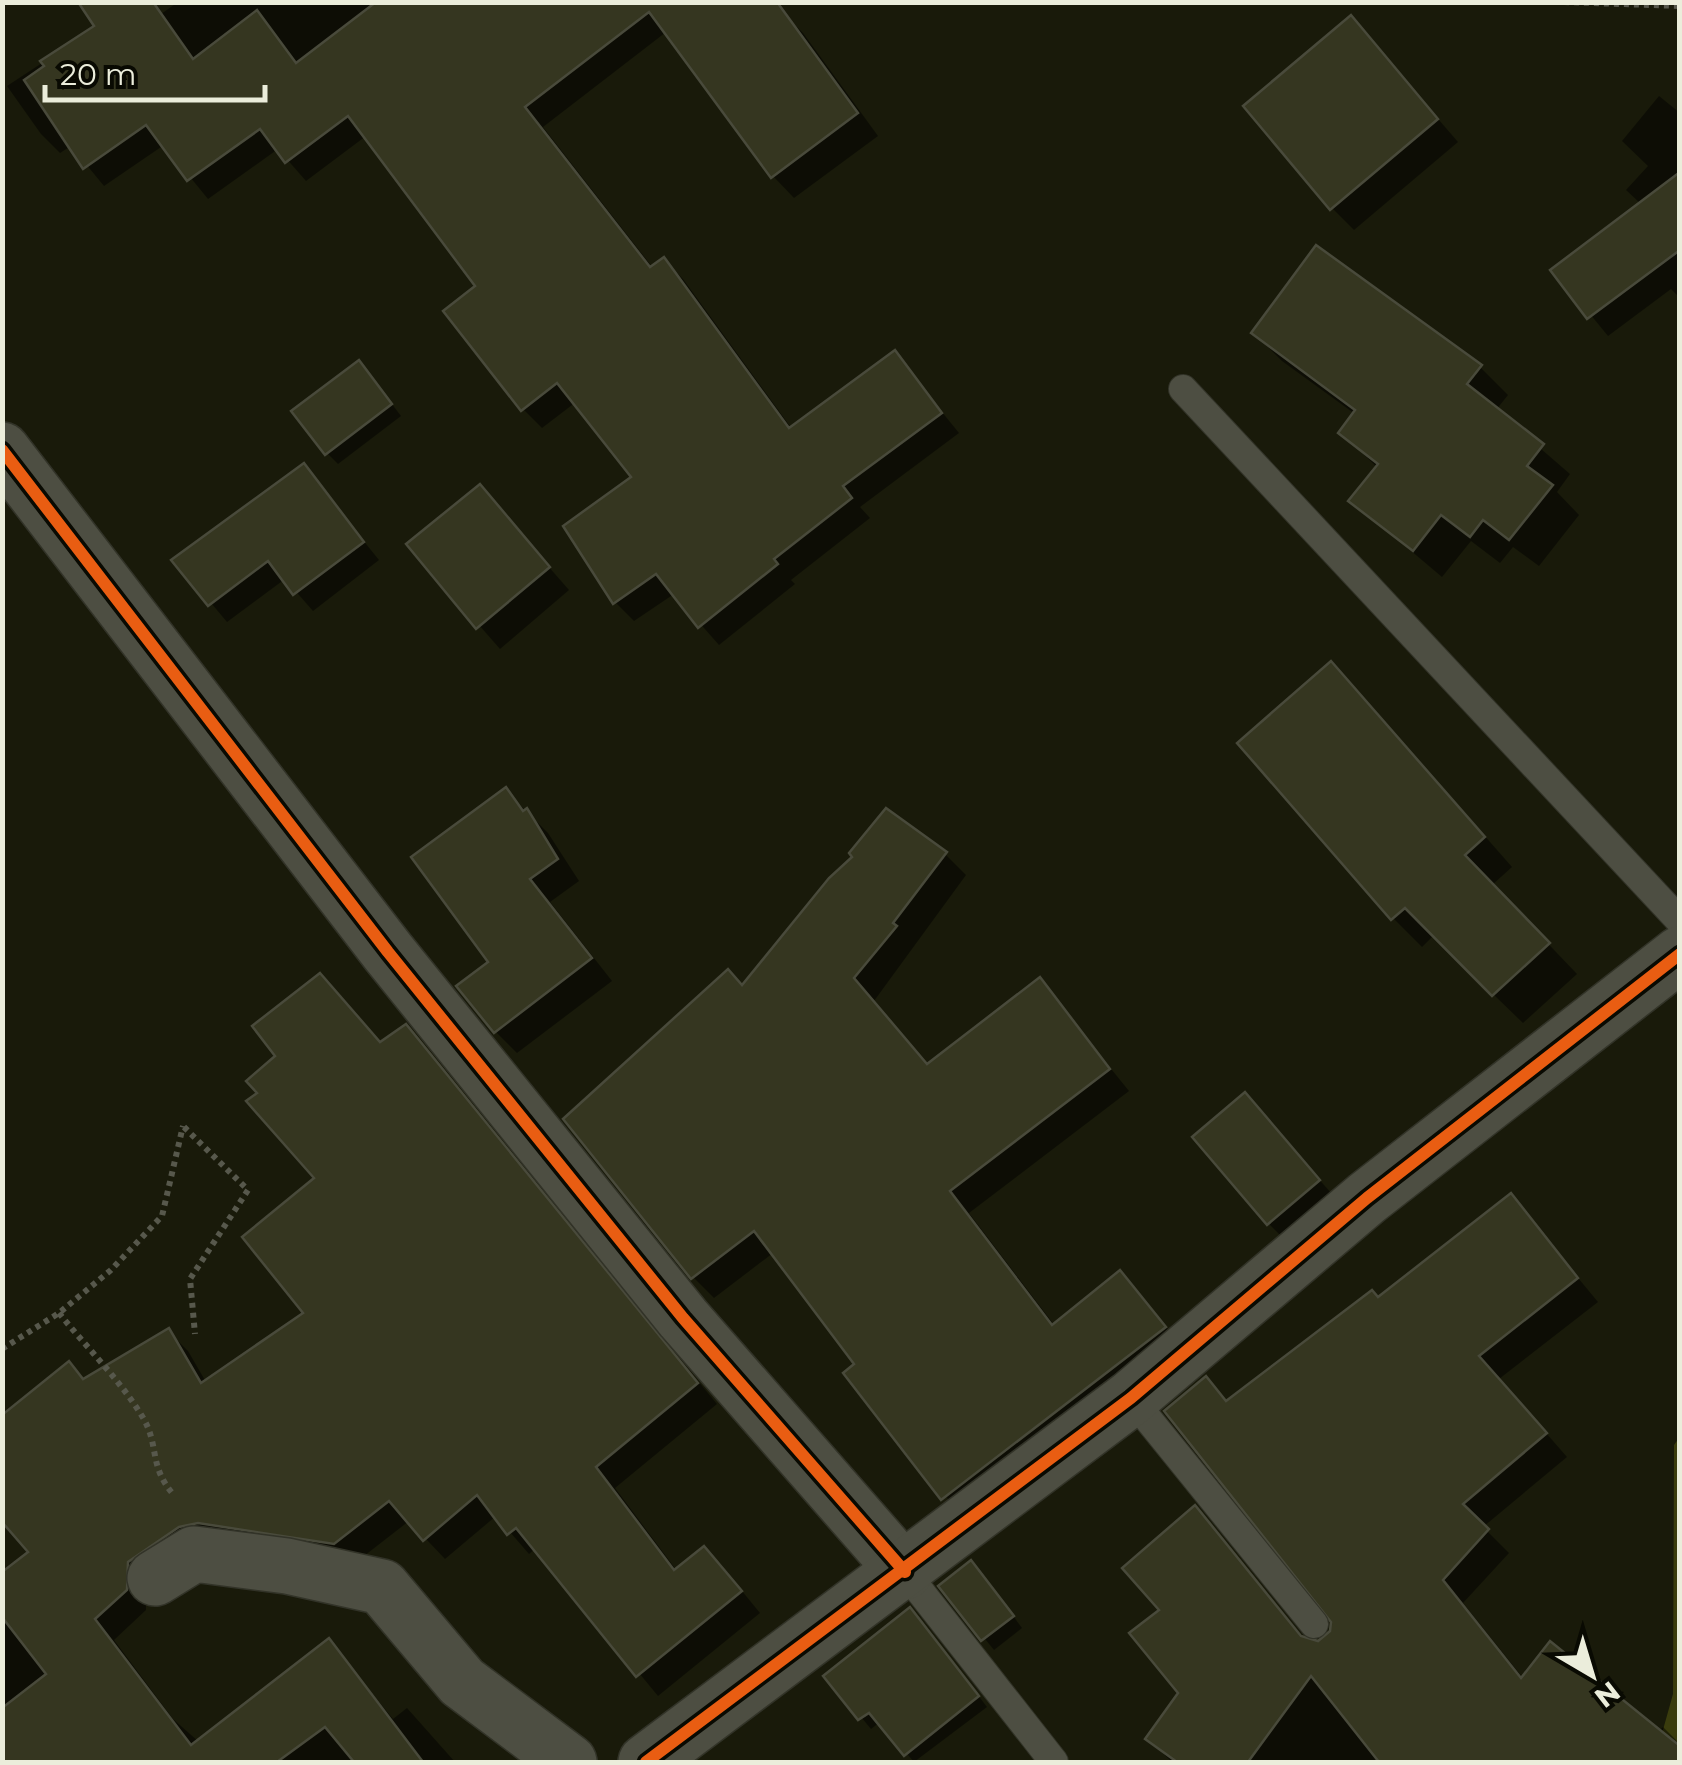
<svg xmlns="http://www.w3.org/2000/svg" width="1682" height="1765" viewBox="0 0 1682 1765" font-family="Montserrat,sans-serif">
  <style>
    .green { fill: #3a3c0d }
    .shadow { fill: #0007 }
    .building { fill: #353620; stroke: #494a3b; stroke-width: 2.5 }
    .lines { fill: none; stroke-linecap: round; stroke-linejoin: round }
    .service-casing { stroke: #323328; stroke-width: 30 }
    .minor-casing { stroke: #323328; stroke-width: 58 }
    .path { stroke: #57584c; stroke-width: 6; stroke-dasharray: 5 5; stroke-linecap: butt }
    .service { stroke: #4d4e42; stroke-width: 28 }
    .minor { stroke: #4d4e42; stroke-width: 55 }
    .cycleway-casing { stroke: #090a02; stroke-width: 19 }
    .cycleway { stroke: #e95d12; stroke-width: 12 }
  </style>
  <rect width="100%" height="100%" fill="#191a0a"/>
  <!-- green -->
  <polygon class="green" points="1679,1438 1679,1762 1654,1762 1673,1694 1674,1445"/>
  <!-- shadow -->
  <g class="shadow">
    <polygon points="178,2 705,2 543,127 653,268 664,260 683,279 792,429 894,353 959,433 860,507 870,518 791,580 795,584 719,645 674,594 634,621 615,602 635,478 576,402 542,428 523,409 478,286 366,136 306,181 278,149 208,199 164,145 104,186 71,146 60,153 41,134 7,86 129,6 147,24"/>
    <polygon points="781,11 803,33 878,136 794,198 773,176"/>
    <polygon points="1351,18 1458,142 1354,230 1332,208"/>
    <polygon points="1659,96 1680,113 1680,298 1671,289 1608,336 1554,270 1641,204 1626,190 1648,166 1622,141"/>
    <polygon points="1254,333 1480,367 1508,395 1496,410 1570,474 1557,492 1579,515 1539,566 1513,547 1500,563 1471,541 1442,577 1352,501 1378,468 1341,433 1355,414 1282,361"/>
    <polygon points="369,374 401,416 338,464 327,453"/>
    <polygon points="303,466 379,560 313,611 285,579 227,622 175,560"/>
    <polygon points="479,487 569,590 500,649 409,545"/>
    <polygon points="1359,693 1512,867 1492,885 1577,974 1523,1023 1433,936 1422,947 1393,918"/>
    <polygon points="506,791 548,833 579,881 550,902 612,981 517,1053 495,1031 491,963"/>
    <polygon points="945,854 966,875 874,1001 929,1066 1040,981 1129,1091 969,1213 1055,1326 1120,1273 1185,1349 964,1519 847,1373 858,1364 773,1253 714,1298 693,1277 743,988"/>
    <polygon points="405,1027 717,1404 615,1488 677,1571 724,1569 760,1613 658,1696 536,1548 529,1554 496,1516 445,1559 409,1521 355,1563 146,1585 146,1610 114,1640 173,1719 199,1742 329,1641 393,1719 407,1708 455,1762 2,1762 2,1575 32,1553 69,1364 85,1381 168,1331 188,1351 206,1382 307,1314 318,1179 382,1045"/>
    <polygon points="1245,1096 1340,1203 1290,1245 1268,1223"/>
    <polygon points="1511,1197 1598,1302 1499,1379 1567,1457 1483,1527 1509,1553 1463,1603 1523,1678 1658,1732 1663,1727 1680,1744 1680,1762 1172,1762 1148,1739 1182,1693 1162,1611 1195,1508 1306,1640 1316,1644 1328,1639 1334,1622 1205,1379 1228,1402 1379,1300"/>
    <polygon points="982,1574 1022,1628 994,1650 942,1586"/>
    <polygon points="921,1621 987,1707 914,1762 880,1722 871,1729 827,1676"/>
  </g>
  <!-- building -->
  <g class="building">
    <polygon points="78,2 153,2 193,59 257,10 296,63 376,2 777,2 858,113 771,178 649,12 525,107 650,267 664,257 789,428 895,350 942,413 843,486 852,498 774,559 778,564 698,628 656,574 613,604 563,526 631,477 557,383 521,411 443,311 475,286 348,116 285,163 260,129 187,181 146,125 83,169 24,80 44,66 40,61 94,26"/>
    <polygon points="1351,15 1438,119 1330,210 1243,106"/>
    <polygon points="1680,172 1680,250 1587,319 1550,270"/>
    <polygon points="1316,245 1482,365 1467,384 1544,444 1527,466 1553,485 1509,540 1483,520 1470,537 1441,515 1413,551 1348,501 1378,464 1338,433 1355,410 1251,333"/>
    <polygon points="359,360 392,404 325,455 291,411"/>
    <polygon points="304,463 364,542 293,595 268,561 208,606 171,560"/>
    <polygon points="480,484 550,567 476,629 406,544"/>
    <polygon points="1331,661 1485,837 1465,855 1550,943 1492,996 1405,908 1391,920 1237,743"/>
    <polygon points="506,787 523,811 527,808 558,859 530,879 592,958 494,1033 456,986 488,962 411,857"/>
    <polygon points="886,808 947,852 893,923 897,926 854,978 927,1064 1040,977 1110,1069 950,1191 1052,1325 1120,1270 1166,1327 941,1500 843,1373 854,1364 754,1231 691,1279 563,1119 728,969 742,985 829,878 852,857 849,853"/>
    <polygon points="320,973 380,1042 406,1024 698,1383 596,1467 674,1570 704,1546 742,1591 636,1677 516,1528 507,1535 477,1495 423,1541 389,1501 334,1544 198,1523 179,1527 128,1562 127,1590 95,1619 191,1745 329,1638 423,1762 354,1762 325,1727 277,1762 2,1762 2,1708 46,1674 2,1617 2,1572 28,1552 2,1522 2,1415 69,1361 83,1379 169,1328 201,1383 303,1313 242,1237 314,1178 246,1101 257,1093 246,1081 275,1056 252,1026"/>
    <polygon points="1245,1092 1320,1180 1267,1225 1192,1137"/>
    <polygon points="1511,1193 1578,1278 1479,1356 1547,1433 1463,1504 1489,1529 1443,1580 1521,1678 1550,1641 1680,1746 1680,1762 1379,1762 1311,1676 1248,1762 1177,1762 1145,1739 1178,1693 1129,1633 1159,1610 1122,1568 1195,1505 1301,1636 1318,1641 1330,1631 1331,1622 1164,1411 1206,1376 1226,1401 1372,1290 1378,1297"/>
    <polygon points="971,1560 1014,1616 981,1641 938,1586"/>
    <polygon points="910,1607 979,1696 904,1756 869,1713 858,1720 823,1676"/>
  </g>
  <g class="lines">
    <!-- service casing -->
    <g class="service-casing">
      <g id="service">
        <polyline points="1183,389 1680,921"/>
        <polyline points="1131,1398 1314,1624"/>
        <polyline points="905,1572 1054,1762"/>
      </g>
    </g>
    <!-- minor casing -->
    <g class="minor-casing">
      <g id="minor">
        <polyline points="2,450 388,952 683,1318 905,1572"/>
        <polyline points="155,1578 194,1554 287,1566 382,1587 462,1682 569,1762"/>
        <polyline points="646,1762 1131,1398 1367,1198 1680,954"/>
      </g>
    </g>
    <!-- path -->
    <g class="path">
      <polyline points="1564,2 1680,6"/>
      <polyline points="184,1127 248,1190 190,1279 195,1334"/>
      <path d="M59,1313C86,1347 120,1380 142,1416C160,1445 148,1465 173,1494"/>
      <polyline points="2,1349 59,1313 111,1270 162,1216 183,1126"/>
    </g>
    <!-- service -->
    <use href="#service" class="service"/>
    <!-- minor -->
    <use href="#minor" class="minor"/>
    <!-- cycleway casing -->
    <g class="cycleway-casing">
      <g id="cycleway">
        <polyline points="2,450 388,952 683,1318 905,1572"/>
        <polyline points="646,1762 1131,1398 1367,1198 1680,954"/>
      </g>
    </g>
    <!-- cycleway -->
    <use href="#cycleway" class="cycleway"/>
  </g>
  <!-- border -->
  <rect width="1682" height="1765" fill="none" stroke="#ebeddb" stroke-width="10"/>
  <!-- north arrow -->
  <g transform="translate(1592 1675) rotate(142)" stroke="#090a02" stroke-width="8" paint-order="stroke">
  <path d="M0-8L18 38L0 25L-18 38Z" fill="#ebeddb"/>
  <text y="-15" font-size="28" font-weight="bold" text-anchor="middle" fill="#ebeddb">N</text>
  </g>
  <!-- scale -->
  <path d="M45 85v15h220v-15" fill="none" stroke="#ebeddb" stroke-width="5"/>
  <text x="60" y="85" font-size="30" fill="#ebeddb" stroke="#090a02" stroke-width="8" paint-order="stroke">20 m</text>
</svg>
